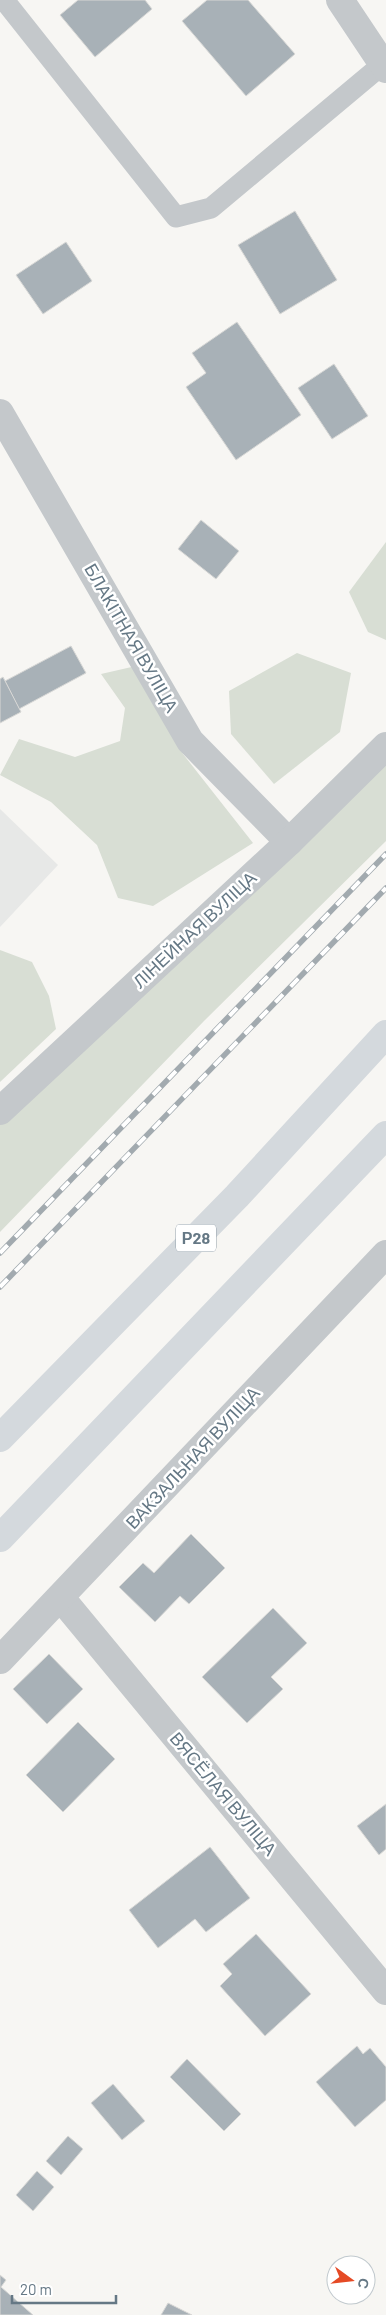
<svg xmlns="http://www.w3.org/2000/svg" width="386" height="2315" viewBox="0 0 386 2315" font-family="Barlow,sans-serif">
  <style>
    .built { fill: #e7e8e7 }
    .green { fill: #d8ded4 }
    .building { fill: #a8b1b7; stroke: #d8d8d6 }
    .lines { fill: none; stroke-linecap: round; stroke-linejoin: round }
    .service { stroke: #c4c8cb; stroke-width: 21 }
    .minor { stroke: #c4c8cb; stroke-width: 28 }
    .tertiary { stroke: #c4c8cb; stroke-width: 28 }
    .trunk { stroke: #d4d9dd; stroke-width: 28 }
    .rail-casing { stroke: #a2aaaf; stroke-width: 5.5 }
    .rail { stroke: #fff; stroke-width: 4; stroke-dasharray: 11; stroke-linecap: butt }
    .labels { text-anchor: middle; stroke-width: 5; stroke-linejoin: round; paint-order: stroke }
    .shield { fill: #fff; stroke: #93a0aa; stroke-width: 1 }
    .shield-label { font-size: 16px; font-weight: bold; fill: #657885 }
    .street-label { font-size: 18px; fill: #657885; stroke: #fff }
  </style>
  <rect width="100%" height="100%" fill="#f7f6f3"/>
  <!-- built -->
  <polygon class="built" points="0,809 58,865 0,927"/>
  <!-- green -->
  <g class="green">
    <polygon points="386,542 386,640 368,632 349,592"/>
    <polygon points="297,653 351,673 340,732 274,784 231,734 229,691"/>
    <polygon points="136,666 183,754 253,843 153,906 118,898 97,845 51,802 0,775 19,739 75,757 120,741 125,708 101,674"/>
    <polygon points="386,746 386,841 204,1021 0,1232 0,1111"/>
    <polygon points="0,950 32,962 49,996 56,1029 0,1082"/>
  </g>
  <!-- building -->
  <g class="building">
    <polygon points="78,0 145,0 152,9 95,57 60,15"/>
    <polygon points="207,0 248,0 295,54 246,96 182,21"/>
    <polygon points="295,211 337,280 280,314 238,245"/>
    <polygon points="66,242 92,281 43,314 16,275"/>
    <polygon points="237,322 301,415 236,460 186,387 206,373 192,353"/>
    <polygon points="334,364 368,416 332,439 298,388"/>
    <polygon points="201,520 239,551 216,579 178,549"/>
    <polygon points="71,646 86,673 19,709 5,681"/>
    <polygon points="3,677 21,712 0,723 0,679"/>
    <polygon points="191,1534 225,1568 189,1604 180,1596 155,1622 119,1587 143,1563 154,1573"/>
    <polygon points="273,1608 307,1643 271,1677 283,1689 247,1723 202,1677"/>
    <polygon points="49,1654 83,1689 47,1724 13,1689"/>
    <polygon points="78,1722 115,1759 63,1812 26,1775"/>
    <polygon points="386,1804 386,1849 379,1855 357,1826"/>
    <polygon points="210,1847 250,1898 206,1932 195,1919 158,1948 129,1910"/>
    <polygon points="256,1934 311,1994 265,2036 220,1986 232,1974 223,1964"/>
    <polygon points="357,2046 363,2054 370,2048 386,2067 386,2100 355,2127 316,2082"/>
    <polygon points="187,2059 241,2114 224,2131 170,2077"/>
    <polygon points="113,2084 145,2121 122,2140 91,2103"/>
    <polygon points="68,2136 83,2149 61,2175 46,2161"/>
    <polygon points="37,2171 54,2187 33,2211 16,2195"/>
    <polygon points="0,2275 6,2280 1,2287 33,2315 0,2315"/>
    <polygon points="168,2303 192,2315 161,2315"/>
  </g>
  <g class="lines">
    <!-- service -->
    <polyline class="service" points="4,0 176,217 211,208 383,64"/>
    <!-- minor -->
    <g class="minor">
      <polyline points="340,0 386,69"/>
      <polyline points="0,413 190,741 289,842"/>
      <polyline points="61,1598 386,1991"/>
      <polyline points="0,1660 386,1254"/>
    </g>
    <!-- tertiary -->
    <polyline class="tertiary" points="0,1111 289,842 386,746"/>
    <!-- trunk -->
    <g class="trunk">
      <polyline points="0,1438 237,1196 386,1034"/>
      <polyline points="0,1538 386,1135"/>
    </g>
    <!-- rail casing -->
    <g class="rail-casing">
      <g id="rail">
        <polyline points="0,1253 386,854"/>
        <polyline points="0,1287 386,888"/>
      </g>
    </g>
    <!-- rail -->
    <use href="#rail" class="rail"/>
  </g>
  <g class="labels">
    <!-- shield labels -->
    <rect class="shield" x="176" y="1224.5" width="40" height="27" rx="4"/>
    <g class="shield-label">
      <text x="196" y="1244">Р28</text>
    </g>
    <!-- street labels -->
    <g class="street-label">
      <text transform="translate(131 638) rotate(60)" y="6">БЛАКІТНАЯ ВУЛІЦА</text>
      <text transform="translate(195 930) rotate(-43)" y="6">ЛІНЕЙНАЯ ВУЛІЦА</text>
      <text transform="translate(193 1458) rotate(-47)" y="6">ВАКЗАЛЬНАЯ ВУЛІЦА</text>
      <text transform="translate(223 1794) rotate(50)" y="6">ВЯСЁЛАЯ ВУЛІЦА</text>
    </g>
  </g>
  <!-- north arrow -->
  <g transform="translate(351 2280) rotate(105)"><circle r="24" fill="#ffffff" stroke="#c1c9ce"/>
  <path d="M0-4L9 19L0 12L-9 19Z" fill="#e54a25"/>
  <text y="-8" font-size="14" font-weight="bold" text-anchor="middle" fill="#657885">С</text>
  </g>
  <!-- scale -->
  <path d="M12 2295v8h104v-8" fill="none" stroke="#657885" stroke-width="2.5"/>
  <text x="20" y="2295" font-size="15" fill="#657885" stroke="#ffffff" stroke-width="4" paint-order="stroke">20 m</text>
</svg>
